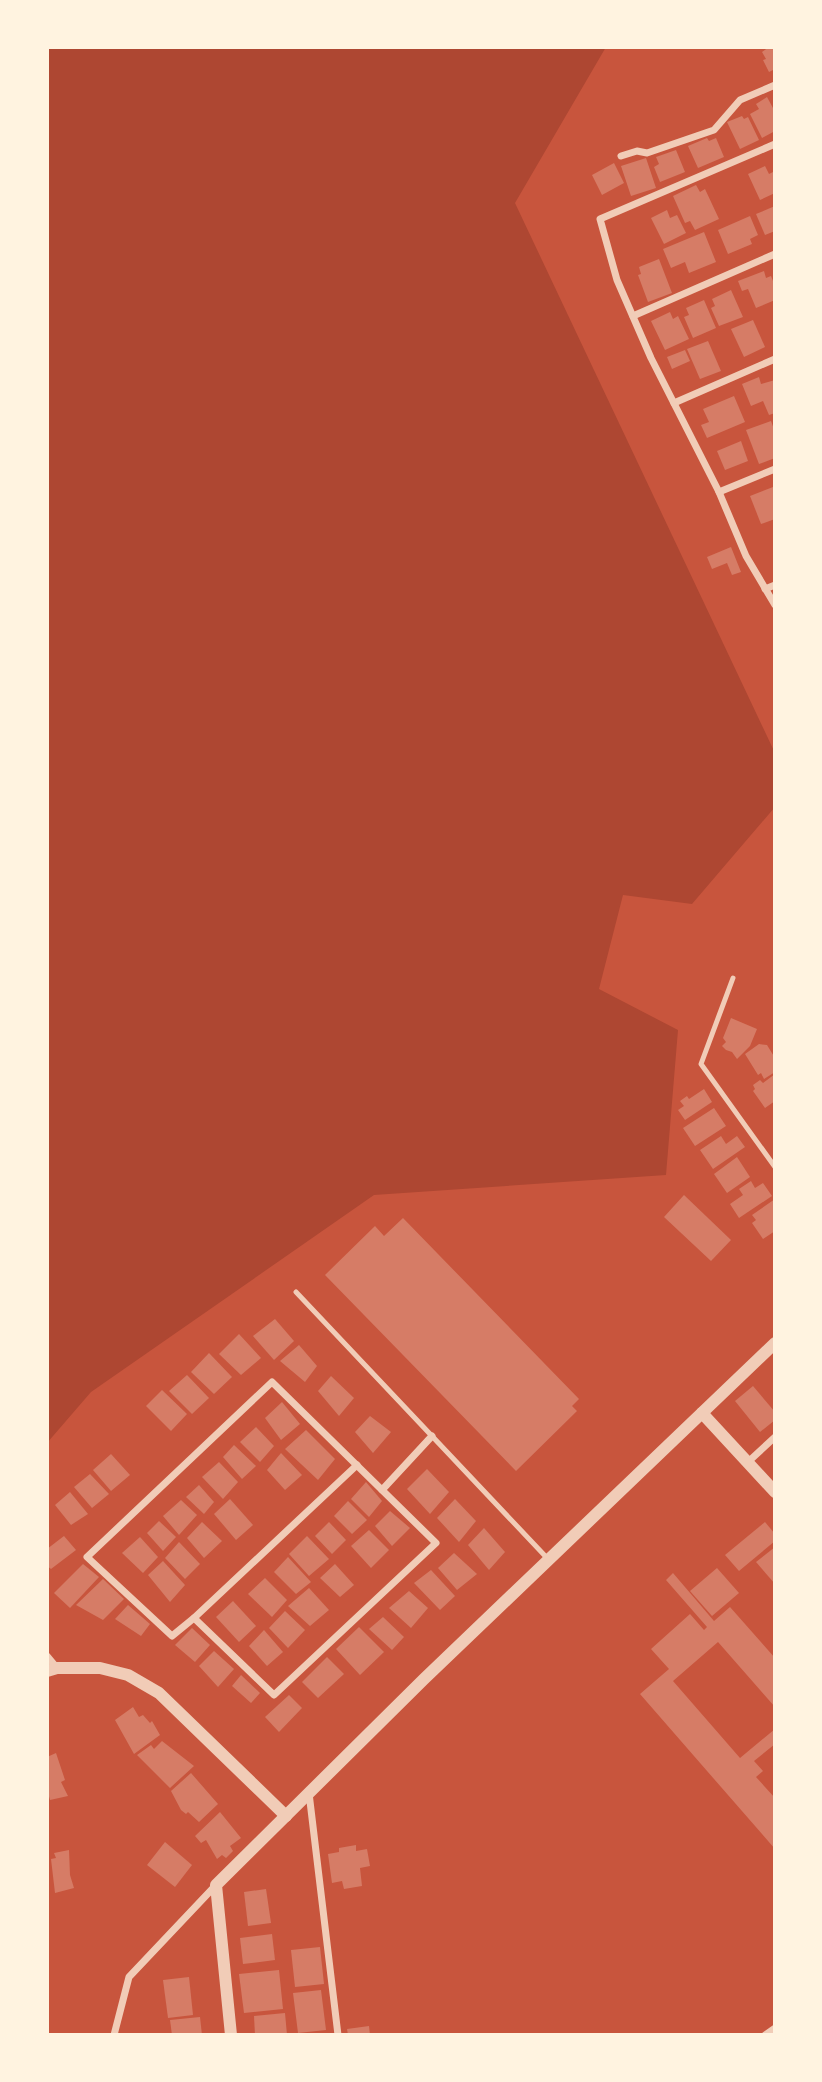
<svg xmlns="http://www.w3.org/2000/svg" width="822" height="2082" viewBox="0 0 822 2082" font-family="'PT Sans',sans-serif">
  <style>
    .green { fill: #ae4732 }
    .building { fill: #d67c66 }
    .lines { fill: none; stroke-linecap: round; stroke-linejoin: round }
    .service { stroke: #f1ccb7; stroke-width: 5 }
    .minor { stroke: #f1ccb7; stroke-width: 7 }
    .tertiary { stroke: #f1ccb7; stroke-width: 12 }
  </style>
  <rect width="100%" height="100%" fill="#c8553d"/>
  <!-- green -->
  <polygon class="green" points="47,47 606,47 515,203 775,753 775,807 692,904 623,895 599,989 678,1030 666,1175 374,1195 91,1392 47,1443"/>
  <!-- building -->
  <g class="building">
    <polygon points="769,47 775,47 775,69 769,72 763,60 766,59 762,52"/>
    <polygon points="767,97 773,108 775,107 775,131 762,138 750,114 759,109 756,104"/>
    <polygon points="742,116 744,119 748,117 759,140 740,149 727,122"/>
    <polygon points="707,138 709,141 716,138 724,157 698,168 688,146"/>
    <polygon points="676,150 685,172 660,182 654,167 659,164 656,157"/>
    <polygon points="646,158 656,188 631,196 621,166"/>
    <polygon points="614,163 624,183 602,195 592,175"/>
    <polygon points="765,166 769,174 773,172 775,177 775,193 760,200 748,174"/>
    <polygon points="696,185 700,192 705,189 719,219 695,230 690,221 685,223 673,196"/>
    <polygon points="775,206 775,231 765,235 756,214"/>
    <polygon points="667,210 670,218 677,215 686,233 664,244 651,218"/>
    <polygon points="750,216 758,235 750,239 752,244 728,254 718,230"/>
    <polygon points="704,232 716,262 689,273 685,262 671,268 663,249"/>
    <polygon points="659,259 672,293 648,302 638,275 641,274 639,267"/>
    <polygon points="764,271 766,278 771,276 775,286 775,300 756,308 748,289 742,291 738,281"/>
    <polygon points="731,290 743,317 719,326 711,308 715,306 712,299"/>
    <polygon points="704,300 716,328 693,338 684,317 689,315 686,308"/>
    <polygon points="670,312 673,319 678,316 689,339 665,350 651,321"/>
    <polygon points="753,320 765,347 744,357 731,329"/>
    <polygon points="708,341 721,371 700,379 687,349"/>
    <polygon points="685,350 690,361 672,369 667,357"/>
    <polygon points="759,377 761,384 775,380 775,413 769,415 763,401 751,406 742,384"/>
    <polygon points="734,396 745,422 707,438 701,425 709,422 703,409"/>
    <polygon points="771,421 775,432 775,458 759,464 746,430"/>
    <polygon points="741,441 748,461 725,470 717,451"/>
    <polygon points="773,487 775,492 775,519 761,524 750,496"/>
    <polygon points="731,547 741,572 732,575 727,563 712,569 707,557"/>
    <polygon points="731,1018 757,1029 750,1046 737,1059 732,1052 726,1050 722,1046 726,1042 723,1038"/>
    <polygon points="759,1044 767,1045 775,1058 775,1072 764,1079 761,1073 758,1075 745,1054"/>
    <polygon points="775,1074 775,1101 765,1108 753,1091 755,1089 753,1085 760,1080 763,1083"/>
    <polygon points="704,1089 712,1102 685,1120 678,1110 684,1106 680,1101 687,1096 689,1099"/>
    <polygon points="714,1108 726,1126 695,1146 683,1128"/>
    <polygon points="721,1136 726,1144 737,1136 745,1147 713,1169 700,1150"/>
    <polygon points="737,1157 750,1177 727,1193 714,1174"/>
    <polygon points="751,1181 755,1188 763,1183 772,1196 739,1218 730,1204 743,1195 739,1189"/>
    <polygon points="684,1195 731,1240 711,1261 664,1217"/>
    <polygon points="775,1199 775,1231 763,1239 752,1223 756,1220 752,1215"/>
    <polygon points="403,1218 579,1399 572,1406 577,1411 516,1471 325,1275 375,1226 384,1236"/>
    <polygon points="275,1319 294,1341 274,1360 253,1336"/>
    <polygon points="239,1334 261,1358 241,1375 219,1354"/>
    <polygon points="299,1345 317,1366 305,1382 280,1361"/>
    <polygon points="209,1353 232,1377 214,1394 191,1372"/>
    <polygon points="187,1375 209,1398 192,1414 169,1391"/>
    <polygon points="331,1376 354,1398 339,1416 318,1391"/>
    <polygon points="753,1386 775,1412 775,1420 760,1432 735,1401"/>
    <polygon points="162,1390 187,1414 171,1431 146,1406"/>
    <polygon points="282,1402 300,1424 281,1440 265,1418"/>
    <polygon points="370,1416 391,1432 373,1453 355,1432"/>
    <polygon points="256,1427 274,1446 260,1462 240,1442"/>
    <polygon points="306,1430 335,1459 318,1480 285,1449"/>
    <polygon points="234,1445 256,1466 242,1479 223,1457"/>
    <polygon points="281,1453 302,1475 285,1490 267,1470"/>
    <polygon points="111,1454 130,1475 111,1491 93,1470"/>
    <polygon points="219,1462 238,1482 223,1499 202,1477"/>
    <polygon points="427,1469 449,1492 430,1514 407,1489"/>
    <polygon points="90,1474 109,1494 92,1508 74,1487"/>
    <polygon points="366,1482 382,1501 369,1517 351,1499"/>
    <polygon points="199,1485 214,1502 204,1514 186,1497"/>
    <polygon points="70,1492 88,1514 71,1525 55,1505"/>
    <polygon points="230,1499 253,1525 236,1540 214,1514"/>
    <polygon points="455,1499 476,1521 459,1542 437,1518"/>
    <polygon points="181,1500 197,1515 179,1535 163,1516"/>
    <polygon points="348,1501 367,1520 352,1534 334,1516"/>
    <polygon points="390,1511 410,1528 392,1546 375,1526"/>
    <polygon points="159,1521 176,1537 163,1551 147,1533"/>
    <polygon points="202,1522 222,1541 204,1558 187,1538"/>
    <polygon points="329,1522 346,1540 332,1554 315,1536"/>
    <polygon points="765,1522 775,1534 775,1541 739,1571 725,1555"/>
    <polygon points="484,1528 505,1552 489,1570 468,1545"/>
    <polygon points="369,1530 389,1550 371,1568 351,1546"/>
    <polygon points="64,1536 76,1550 51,1569 47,1566 47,1549"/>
    <polygon points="307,1536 329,1559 309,1576 289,1554"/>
    <polygon points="140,1537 158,1557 143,1573 122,1553"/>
    <polygon points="179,1542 200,1564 185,1579 165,1558"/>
    <polygon points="775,1547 775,1584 756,1562"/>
    <polygon points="454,1553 477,1574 457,1590 438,1568"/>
    <polygon points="288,1557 311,1582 296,1594 274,1572"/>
    <polygon points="163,1561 185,1585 170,1602 148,1575"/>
    <polygon points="83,1564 99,1577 70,1608 54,1593"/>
    <polygon points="335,1564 354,1585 340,1597 320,1578"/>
    <polygon points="717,1568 739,1593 712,1616 690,1591"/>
    <polygon points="431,1570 455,1596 440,1610 414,1583"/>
    <polygon points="673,1573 714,1621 730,1607 775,1658 775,1707 718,1642 673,1681 740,1758 775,1729 775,1744 754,1761 763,1771 756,1777 775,1798 775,1849 640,1694 669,1669 651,1649 690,1614 704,1630 707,1627 666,1580"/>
    <polygon points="265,1578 287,1600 272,1617 248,1594"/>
    <polygon points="103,1579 124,1599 103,1620 76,1605"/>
    <polygon points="309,1588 329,1610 310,1626 288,1606"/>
    <polygon points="409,1591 428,1608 411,1628 389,1608"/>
    <polygon points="233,1601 256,1626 239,1642 216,1617"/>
    <polygon points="128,1605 150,1624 141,1636 115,1619"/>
    <polygon points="285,1611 305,1630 288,1648 269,1628"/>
    <polygon points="383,1617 404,1637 392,1650 369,1629"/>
    <polygon points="359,1627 384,1652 360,1675 336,1649"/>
    <polygon points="192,1628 210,1645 195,1662 175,1645"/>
    <polygon points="264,1630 283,1652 267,1666 249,1646"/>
    <polygon points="214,1651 234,1669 218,1687 199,1666"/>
    <polygon points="327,1657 344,1674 318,1698 302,1682"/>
    <polygon points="241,1675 260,1693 251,1703 232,1686"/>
    <polygon points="289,1695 302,1708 279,1732 265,1717"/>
    <polygon points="133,1707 139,1717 143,1715 150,1723 152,1721 160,1735 134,1754 115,1720"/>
    <polygon points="162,1741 194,1766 170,1788 137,1755 151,1745 154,1749"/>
    <polygon points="56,1753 65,1780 61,1782 68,1796 50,1800 47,1789 47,1757"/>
    <polygon points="191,1773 218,1804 199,1822 188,1812 186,1814 181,1810 171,1791"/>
    <polygon points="220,1812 241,1838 230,1846 233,1851 226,1858 222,1855 217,1859 206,1840 201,1843 195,1836"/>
    <polygon points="165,1842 192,1865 175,1887 147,1865"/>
    <polygon points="356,1845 356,1851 367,1849 370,1866 360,1868 362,1886 344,1889 342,1881 332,1883 328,1854 339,1852 339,1848"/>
    <polygon points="69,1850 70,1875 74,1888 55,1893 51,1859 56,1858 54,1853"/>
    <polygon points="266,1889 271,1923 248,1926 244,1892"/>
    <polygon points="272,1934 275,1960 243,1964 240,1938"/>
    <polygon points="320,1947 324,1984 295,1987 291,1950"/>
    <polygon points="279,1970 283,2009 244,2013 239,1974"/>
    <polygon points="189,1977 193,2015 168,2018 163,1980"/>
    <polygon points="321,1990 326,2030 298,2033 293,1993"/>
    <polygon points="285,2013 287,2035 255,2035 254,2016"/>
    <polygon points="200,2017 202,2035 172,2035 170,2020"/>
    <polygon points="369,2026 370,2035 348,2035 347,2029"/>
  </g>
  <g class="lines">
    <!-- service -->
    <g class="service">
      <polyline points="733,978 701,1064 775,1167"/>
      <polyline points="296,1292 548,1559"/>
    </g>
    <!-- minor -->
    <g class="minor">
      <polyline points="775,144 600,219 617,280 651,358 719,492 746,556 775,605"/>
      <polyline points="621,156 637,151 647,153 714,130 740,100 775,85"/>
      <polyline points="633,316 775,254"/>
      <polyline points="674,403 775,359"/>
      <polyline points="719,492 775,469"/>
      <polyline points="765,589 775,585"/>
      <polygon points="272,1382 436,1543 274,1695 194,1618 172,1636 87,1557"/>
      <polyline points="748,1462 775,1437"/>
      <polyline points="382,1490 432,1436"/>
      <polyline points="194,1618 357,1465"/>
      <polyline points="47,1656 57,1668"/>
      <polyline points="309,1793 338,2035"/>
      <polyline points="114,2035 129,1977 216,1885"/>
      <polyline points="765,2035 775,2028"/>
    </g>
    <!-- tertiary -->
    <g class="tertiary">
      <polyline points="702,1413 775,1492"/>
      <polyline points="47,1671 57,1668 100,1668 128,1675 159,1693 286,1816"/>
      <polyline points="231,2035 216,1885 424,1679 775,1343"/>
    </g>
  </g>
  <!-- border -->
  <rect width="822" height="2082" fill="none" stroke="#fff3e0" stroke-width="98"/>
</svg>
